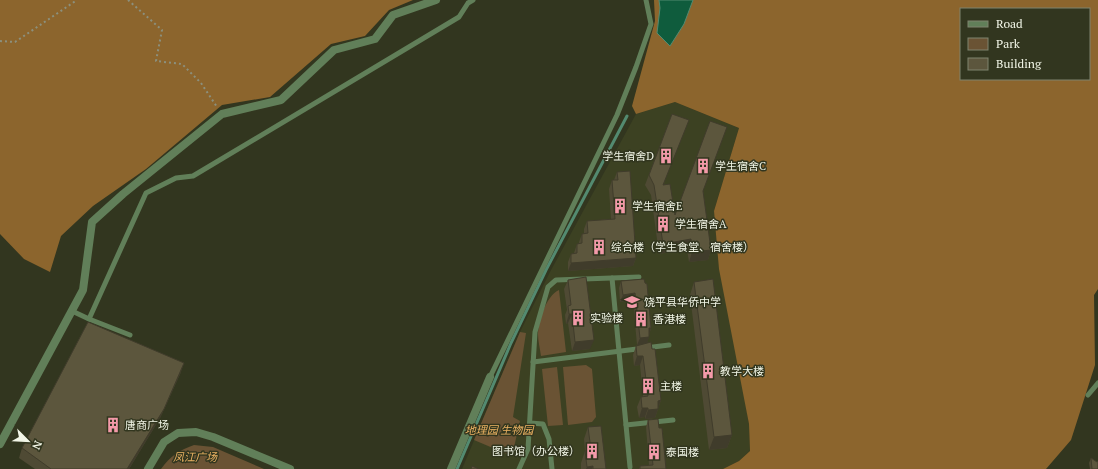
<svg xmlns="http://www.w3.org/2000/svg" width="1098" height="469" viewBox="0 0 1098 469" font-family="'PT Serif','Noto Sans SC',serif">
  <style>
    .built { fill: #3c4122 }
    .green { fill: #6a5334 }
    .forest { fill: #8c652d; fill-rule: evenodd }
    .water { fill: #0f5c3d; stroke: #538a70 }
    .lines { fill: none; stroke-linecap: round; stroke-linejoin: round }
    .stream { stroke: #538a70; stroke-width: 3 }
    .path { stroke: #8c907d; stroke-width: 2; stroke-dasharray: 2 3; stroke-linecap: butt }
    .service { stroke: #617f59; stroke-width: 5 }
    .minor { stroke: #617f59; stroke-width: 8 }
    .wall { fill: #4f4a34 }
    .shaded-wall { fill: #403c2b }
    .building { fill: #5c563d; stroke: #403c2b }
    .labels { text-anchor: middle; stroke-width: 3; stroke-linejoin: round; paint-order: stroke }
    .poi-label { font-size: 11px; fill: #f2f6e7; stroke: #32361f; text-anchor: start }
    .park-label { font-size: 11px; font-style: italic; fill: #edb363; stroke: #32361f }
  </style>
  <rect width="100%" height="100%" fill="#32361f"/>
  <!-- built -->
  <polygon class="built" points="675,102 739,128 714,211 749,424 750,451 739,461 723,469 462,469 520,332 550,272 636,114"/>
  <!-- green -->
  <g class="green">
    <path d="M559,290L566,352L541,356C540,349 538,341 538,334C539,320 546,296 559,290Z"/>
    <polygon points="520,332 526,333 513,417 520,421 512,456 474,440"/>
    <polygon points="586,365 592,369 596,417 592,422 568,425 563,367"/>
    <polygon points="557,367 563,425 548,426 542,369"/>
    <path d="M194,445L213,447L264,469H161C170,456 180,450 194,445Z"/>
  </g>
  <!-- forest -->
  <g class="forest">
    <polygon points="0,0 413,0 389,10 365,36 331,44 270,97 222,105 146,169 93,206 61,236 50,272 24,259 0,234"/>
    <path d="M654,0H1098V289L1094,295L1095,365L1071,440L1046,469H723L739,461L750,451L749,424L719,269L714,211L739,128L675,102L636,114L632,106L655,21ZM961,9H1089V79H961Z"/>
  </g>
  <!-- water -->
  <polygon class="water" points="659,0 693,0 684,24 670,46 657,33 660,8"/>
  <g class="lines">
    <!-- stream -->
    <polyline class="stream" points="457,469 511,343 546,270 627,116"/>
    <!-- path -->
    <g class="path">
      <polyline points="128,0 162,30 156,61 182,64 201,83 217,107"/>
      <polyline points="0,41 15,42 77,0"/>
    </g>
    <!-- service -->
    <g class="service">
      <polyline points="612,278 630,467"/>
      <polyline points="72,311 89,319 146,193 176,178 193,176 459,17 468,3 473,0"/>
      <polyline points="89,319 130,335"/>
      <polyline points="533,362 669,345"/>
      <polyline points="490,377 617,115 636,67 651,24 646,0"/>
      <polyline points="1088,395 1098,383"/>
      <polyline points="530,423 543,424 549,439 552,469"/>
      <polyline points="626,425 673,420"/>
      <polyline points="519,469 528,449 535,332 548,287 556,280 639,277"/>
    </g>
    <!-- minor -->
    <g class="minor">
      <polyline points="0,444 83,290 92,222 123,194 222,114 281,100 334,50 375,39 393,15 436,0"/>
      <polyline points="148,469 164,442 178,433 196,432 213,437 290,469"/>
      <polyline points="451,469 490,377"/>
    </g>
  </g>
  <!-- wall -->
  <g class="wall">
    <polygon points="672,114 664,185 675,215 703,191 711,250 708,260 689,262 687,249 659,254 651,195 645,185"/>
    <polygon points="617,172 636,258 633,266 568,271 568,262 571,254 574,253 577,244 579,244 579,242 582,234 584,234 584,229 587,221 611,219 609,189 612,180 614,180"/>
    <polygon points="644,279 651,328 647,343 652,349 661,400 655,418 645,419 645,417 639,418 637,407 641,397 643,397 640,365 634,366 633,355 636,346 643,344 637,345 633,300 620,302 619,288 621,281"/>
    <polygon points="568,280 590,349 572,351 568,323 566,324 565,315 567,310 564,289"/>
    <polygon points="694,282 732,435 727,448 709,450 690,295"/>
    <polygon points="181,372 160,418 129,469 35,469 19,458 22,448"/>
    <polygon points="648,420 659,428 666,469 639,469 640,466 649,465 646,427"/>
    <polygon points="588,427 606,469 581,469 581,463 585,451 584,439"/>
    <polygon points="1091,458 1097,462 1098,469 1090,469 1089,463"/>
  </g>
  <!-- shaded-wall -->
  <g class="shaded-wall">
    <polygon points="691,239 687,249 659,254 663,244"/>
    <polygon points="711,250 708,260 689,262 692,252"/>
    <polygon points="636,258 633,266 568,271 571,263"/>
    <polygon points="635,293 633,300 620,302 623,295"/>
    <polygon points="569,314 572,314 568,323 566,324"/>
    <polygon points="649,328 651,328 649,335"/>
    <polygon points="649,337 647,344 637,345 640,338"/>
    <polygon points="594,340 590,349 572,351 575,342"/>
    <polygon points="637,356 643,356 640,365 634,366"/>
    <polygon points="184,363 181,372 160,418 129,469 127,469"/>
    <polygon points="661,400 655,418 645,419 648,410 658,401"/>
    <polygon points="642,408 648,408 645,417 639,418"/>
    <polygon points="732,435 727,448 709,450 714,437"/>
    <polygon points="593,466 592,469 586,469 587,467"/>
  </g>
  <!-- building -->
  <g class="building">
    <polygon points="672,114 689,120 663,185 670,184 675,215 710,121 727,127 703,191 711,250 692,252 691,239 663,244 654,185 649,175"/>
    <polygon points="630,171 636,258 571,263 571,254 577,253 577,244 582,243 582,234 588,233 587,221 615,219 612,180 618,180 617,172"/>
    <polygon points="586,277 594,340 575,342 572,314 569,314 568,306 571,305 568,280"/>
    <polygon points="644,279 645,283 647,284 651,328 649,328 649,337 640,338 635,293 623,295 621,281"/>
    <polygon points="713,279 732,435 714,437 694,282"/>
    <polygon points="88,322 184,363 164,409 127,469 51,469 22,448"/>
    <polygon points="651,342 652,349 655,349 661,400 658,401 658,409 648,410 648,408 642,408 641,397 648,396 643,356 637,356 636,346"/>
    <polygon points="658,419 659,428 662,428 666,469 640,469 640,466 653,465 648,420"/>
    <polygon points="601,426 606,469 593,469 593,466 587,467 585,451 591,450 588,427"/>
    <polygon points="1091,458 1097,462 1098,461 1098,469 1092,469"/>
    <polygon points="472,466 479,469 471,469"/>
  </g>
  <!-- icons -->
  <defs>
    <g id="building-bare" transform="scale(1.2)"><path d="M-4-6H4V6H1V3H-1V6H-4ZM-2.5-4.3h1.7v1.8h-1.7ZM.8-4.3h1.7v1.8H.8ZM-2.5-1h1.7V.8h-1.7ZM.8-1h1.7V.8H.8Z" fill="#f39aa9" stroke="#32361f" stroke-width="2.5" paint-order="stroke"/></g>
    <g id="school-bare" transform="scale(1.2)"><path d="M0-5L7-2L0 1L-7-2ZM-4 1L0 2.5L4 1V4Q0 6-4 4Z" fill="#f39aa9" stroke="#32361f" stroke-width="2.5" paint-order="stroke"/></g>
  </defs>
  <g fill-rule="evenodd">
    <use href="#building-bare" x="666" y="156"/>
    <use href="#building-bare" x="703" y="166"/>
    <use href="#building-bare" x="620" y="206"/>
    <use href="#building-bare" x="663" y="224"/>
    <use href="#building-bare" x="599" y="247"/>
    <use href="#school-bare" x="632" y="302"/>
    <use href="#building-bare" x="578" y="318"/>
    <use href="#building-bare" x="641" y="319"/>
    <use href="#building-bare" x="708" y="371"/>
    <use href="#building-bare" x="648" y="386"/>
    <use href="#building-bare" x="113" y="425"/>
    <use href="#building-bare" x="592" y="451"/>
    <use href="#building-bare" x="654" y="452"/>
  </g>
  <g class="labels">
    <!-- poi labels -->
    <g class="poi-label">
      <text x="654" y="160" text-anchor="end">学生宿舍D</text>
      <text x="715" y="170">学生宿舍C</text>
      <text x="632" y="210">学生宿舍E</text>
      <text x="675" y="228">学生宿舍A</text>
      <text x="611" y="251">综合楼（学生食堂、宿舍楼）</text>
      <text x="644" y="306">饶平县华侨中学</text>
      <text x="590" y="322">实验楼</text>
      <text x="653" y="323">香港楼</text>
      <text x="720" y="375">教学大楼</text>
      <text x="660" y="390">主楼</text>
      <text x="125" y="429">唐商广场</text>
      <text x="580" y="455" text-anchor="end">图书馆（办公楼）</text>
      <text x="666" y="456">泰国楼</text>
    </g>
    <!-- park labels -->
    <g class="park-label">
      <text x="499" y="434">地理园 生物园</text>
      <text x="195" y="461">凤江广场</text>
    </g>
  </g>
  <!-- legend -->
  <rect x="960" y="8" width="130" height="72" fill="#32361f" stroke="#7f836f"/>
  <rect x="968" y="21" width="20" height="6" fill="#617f59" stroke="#7f836f"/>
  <text x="996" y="28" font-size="12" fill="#f2f6e7">Road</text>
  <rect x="968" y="38" width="20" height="12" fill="#6a5334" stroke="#7f836f"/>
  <text x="996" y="48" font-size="12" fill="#f2f6e7">Park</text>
  <rect x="968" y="58" width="20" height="12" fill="#5c563d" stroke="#7f836f"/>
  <text x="996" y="68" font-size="12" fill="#f2f6e7">Building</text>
  <!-- north arrow -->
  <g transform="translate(28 441) rotate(114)" stroke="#32361f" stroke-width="3" paint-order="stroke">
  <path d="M0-3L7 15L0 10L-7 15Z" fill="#f2f6e7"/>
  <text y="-6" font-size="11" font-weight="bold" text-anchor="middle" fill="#f2f6e7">N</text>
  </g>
</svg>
